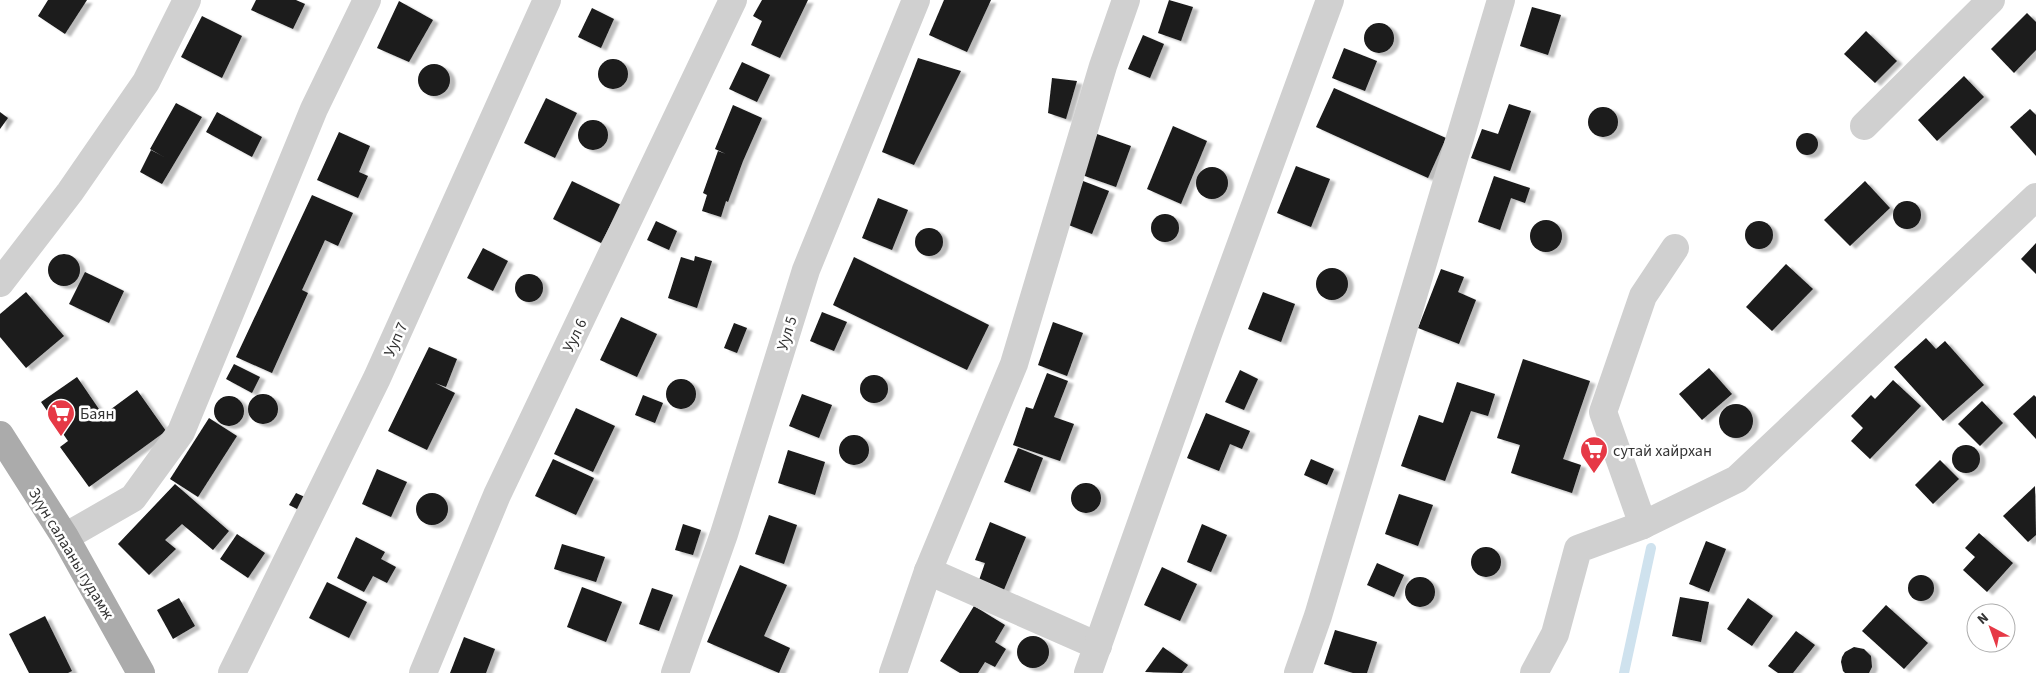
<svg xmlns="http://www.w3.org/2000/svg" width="2036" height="673" viewBox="0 0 2036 673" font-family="'Source Sans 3',sans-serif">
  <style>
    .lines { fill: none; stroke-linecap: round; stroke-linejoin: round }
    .stream { stroke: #cfe2ee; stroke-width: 10 }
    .building { fill: #1a1a1a; filter: url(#shadow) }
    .minor { stroke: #d0d0d0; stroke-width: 28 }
    .major { stroke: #ababab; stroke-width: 28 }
    .labels { text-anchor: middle; stroke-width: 5; stroke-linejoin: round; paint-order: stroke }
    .street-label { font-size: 16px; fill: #333; stroke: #fff }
    .poi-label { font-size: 16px; fill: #333; stroke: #fff; text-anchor: start }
  </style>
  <defs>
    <filter id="shadow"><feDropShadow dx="5.5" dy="3" stdDeviation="1" flood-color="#0004"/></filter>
  </defs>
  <rect width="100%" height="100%" fill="#fff"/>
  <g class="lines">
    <!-- stream -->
    <polyline class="stream" points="1624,673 1651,548"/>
  </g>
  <!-- building -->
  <g class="building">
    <polygon points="48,0 87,0 65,34 38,16"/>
    <polygon points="256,0 296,0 305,4 293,29 251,10"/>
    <polygon points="762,0 808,0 780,58 751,45 762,21 753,16"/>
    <polygon points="944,0 991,0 967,52 929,35"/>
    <polygon points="1169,0 1193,7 1181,41 1158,33"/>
    <polygon points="399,1 433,20 409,62 377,48"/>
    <polygon points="1532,7 1561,15 1548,55 1520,46"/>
    <polygon points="592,8 614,19 601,48 578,37"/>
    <polygon points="2027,13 2036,22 2036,50 2014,73 1991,49"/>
    <polygon points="202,16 242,36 222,78 181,57"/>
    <circle cx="1379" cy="38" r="15"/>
    <polygon points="1866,31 1897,61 1875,83 1844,54"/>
    <polygon points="1143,35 1164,44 1150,78 1128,69"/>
    <polygon points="1344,48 1377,61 1365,91 1332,78"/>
    <polygon points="918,58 961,71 914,165 882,152"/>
    <circle cx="613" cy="74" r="15"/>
    <polygon points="742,62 770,75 757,102 729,89"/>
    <circle cx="434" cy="80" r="16"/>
    <polygon points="1964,76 1984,97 1937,141 1918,120"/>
    <polygon points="1052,78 1077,81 1066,119 1048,113"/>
    <polygon points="1334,88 1446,138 1428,178 1316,127"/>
    <polygon points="546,98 577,113 555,158 524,143"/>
    <polygon points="176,103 202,117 162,184 140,172 151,150 164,157 150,149"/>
    <polygon points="1509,104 1531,111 1510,171 1471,158 1482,129 1498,134"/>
    <polygon points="733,105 762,118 743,161 728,202 726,201 721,217 702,211 707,195 703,193 718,151 726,154 715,149"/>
    <circle cx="1603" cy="122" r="15"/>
    <polygon points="2030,109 2036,115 2036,156 2010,127"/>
    <polygon points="0,112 8,118 0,129"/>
    <polygon points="217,112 262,137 252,157 206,132"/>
    <circle cx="593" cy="135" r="15"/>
    <polygon points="1173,126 1207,141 1181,204 1147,189"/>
    <polygon points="339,132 370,146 359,172 368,176 358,198 317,180"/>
    <circle cx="1807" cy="144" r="11"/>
    <polygon points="1097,134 1131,146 1116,187 1082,175"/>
    <polygon points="1296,166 1330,179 1311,227 1277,213"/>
    <circle cx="1212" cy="183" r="16"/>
    <polygon points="1494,176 1530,188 1525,203 1511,198 1500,230 1478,222"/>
    <polygon points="572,181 621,205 601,243 553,219"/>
    <polygon points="1083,181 1109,191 1092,234 1066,224"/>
    <polygon points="1865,181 1890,208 1850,246 1824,220"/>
    <polygon points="312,195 353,213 338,246 325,240 302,290 308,293 272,373 236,357"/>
    <polygon points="878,198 908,210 892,250 862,238"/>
    <circle cx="1907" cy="215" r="14"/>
    <circle cx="1165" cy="228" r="14"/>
    <circle cx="1546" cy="236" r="16"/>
    <polygon points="656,221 677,231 669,250 647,240"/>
    <circle cx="1759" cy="235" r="14"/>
    <circle cx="929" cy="242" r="14"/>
    <polygon points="2036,243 2036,274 2021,259"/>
    <polygon points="483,248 508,261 493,291 467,278"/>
    <circle cx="64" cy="270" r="16"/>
    <polygon points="695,256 712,261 697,308 668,298 681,257 694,261"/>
    <polygon points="854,257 989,325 967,370 833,305"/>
    <polygon points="1786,264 1813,289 1772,331 1746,307"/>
    <circle cx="1332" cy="284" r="16"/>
    <polygon points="1441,269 1464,277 1458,292 1476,300 1459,344 1418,328"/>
    <polygon points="85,272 124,291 109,323 69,304"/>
    <circle cx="529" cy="288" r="14"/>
    <polygon points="26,292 64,336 26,368 0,337 0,314"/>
    <polygon points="1263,292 1295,304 1281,342 1248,329"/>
    <polygon points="822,312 847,322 834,351 810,341"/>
    <polygon points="621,317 657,334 637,377 600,360"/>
    <polygon points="1053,322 1083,333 1067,376 1038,365"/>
    <polygon points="734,323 747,328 737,353 724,348"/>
    <polygon points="1926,338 1936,349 1945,341 1984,385 1943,421 1894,367"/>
    <polygon points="429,347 457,359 446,387 435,383 455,393 427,450 388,431"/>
    <polygon points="1523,359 1590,381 1563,459 1581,465 1572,493 1511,473 1520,445 1497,438"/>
    <polygon points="234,364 260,377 252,393 226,379"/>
    <polygon points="1709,368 1732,394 1702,420 1679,394"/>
    <polygon points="1240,370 1258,379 1244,410 1225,402"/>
    <polygon points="1047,373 1068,381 1054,417 1074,424 1060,461 1013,445 1026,407 1033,409"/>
    <circle cx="874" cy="389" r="14"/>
    <polygon points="77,377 103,415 137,390 166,431 89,487 60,447 68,441 41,402"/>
    <circle cx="681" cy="394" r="15"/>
    <polygon points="1893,380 1921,406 1870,459 1851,441 1863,428 1851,416 1871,395 1875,399"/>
    <polygon points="1457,382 1495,394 1488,416 1471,411 1445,481 1401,466 1419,415 1443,423"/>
    <polygon points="802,394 832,405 819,438 789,426"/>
    <circle cx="263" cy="409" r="15"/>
    <polygon points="643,395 663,403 655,423 635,415"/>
    <polygon points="2034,395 2036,397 2036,439 2013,414"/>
    <circle cx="229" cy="411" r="15"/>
    <polygon points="1982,401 2003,423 1980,446 1958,424"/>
    <circle cx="1736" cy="421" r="17"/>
    <polygon points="576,408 615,426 593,472 554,454"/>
    <polygon points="1206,413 1250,431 1242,449 1230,444 1219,471 1187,458"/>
    <polygon points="209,418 237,436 198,497 170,479"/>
    <circle cx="854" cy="450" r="15"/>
    <circle cx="1966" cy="459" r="14"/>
    <polygon points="1018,448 1043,458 1030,492 1004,482"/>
    <polygon points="788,450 825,462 815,495 778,483"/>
    <polygon points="553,459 594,478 576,515 535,496"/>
    <polygon points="1311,459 1334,469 1327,485 1304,475"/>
    <polygon points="1940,460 1959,479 1933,504 1915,485"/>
    <polygon points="377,469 407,482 391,517 362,504"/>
    <circle cx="1086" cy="498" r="15"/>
    <polygon points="175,484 229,531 213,550 182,524 165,540 176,549 149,575 118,544"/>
    <polygon points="2035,486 2036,535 2028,542 2003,516"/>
    <circle cx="432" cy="509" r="16"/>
    <polygon points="296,493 307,498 301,511 289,505"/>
    <polygon points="1399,494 1433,505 1418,546 1385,534"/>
    <polygon points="769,515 797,525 784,564 755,554"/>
    <polygon points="990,522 1026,537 1003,592 978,583 985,563 975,560"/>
    <polygon points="683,524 701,530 693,555 675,550"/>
    <polygon points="1202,524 1227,535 1211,572 1187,562"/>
    <polygon points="1979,533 2013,563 1987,592 1963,570 1975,557 1965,548"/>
    <polygon points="237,534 265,553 248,578 220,559"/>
    <polygon points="356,537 385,552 381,559 396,567 387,583 373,576 364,592 337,578"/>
    <polygon points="1706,541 1726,549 1709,592 1689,584"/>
    <polygon points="562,544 605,557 596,582 554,569"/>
    <circle cx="1486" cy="562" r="15"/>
    <polygon points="1377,563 1404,575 1394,597 1367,585"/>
    <polygon points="740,565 787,585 764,636 790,648 779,673 707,642"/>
    <polygon points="1162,567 1197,584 1180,621 1144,605"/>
    <circle cx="1921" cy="588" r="13"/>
    <circle cx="1420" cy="592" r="15"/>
    <polygon points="327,582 367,602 349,638 309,618"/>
    <polygon points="582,587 622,602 606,642 567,627"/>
    <polygon points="652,588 673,595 659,631 639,624"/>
    <polygon points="1680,597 1709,602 1701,642 1672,636"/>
    <polygon points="179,598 195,626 173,639 157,610"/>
    <polygon points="1748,598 1773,616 1752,646 1727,629"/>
    <polygon points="1886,605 1928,643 1904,669 1862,631"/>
    <polygon points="974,606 1005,625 995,642 1006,649 995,667 985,662 978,673 960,673 940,661"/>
    <polygon points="45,616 72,671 68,673 29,673 9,634"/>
    <polygon points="1335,630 1377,642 1367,673 1353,673 1324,664"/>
    <polygon points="1796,631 1815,645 1793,673 1778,673 1768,666"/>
    <circle cx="1033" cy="652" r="16"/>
    <polygon points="464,637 495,649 486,673 450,673"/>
    <polygon points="1163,647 1188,665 1182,673 1145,672"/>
    <polygon points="1854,647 1864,649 1871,656 1872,667 1869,673 1845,673 1843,671 1841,662 1842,657 1845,652"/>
  </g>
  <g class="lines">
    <!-- minor -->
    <g class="minor">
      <polyline points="1864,126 1991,0"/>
      <polyline points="0,283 70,192 146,82 187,0"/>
      <polyline points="1643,525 1603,412 1643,296 1675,248"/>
      <polyline points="65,537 133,498 181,432 314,109 367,0"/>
      <polyline points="928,571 1098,646"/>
      <polyline points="232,673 377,378 547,0"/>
      <polyline points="423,673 497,495 733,0"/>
      <polyline points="675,673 724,534 806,270 916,0"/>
      <polyline points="893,673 928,571 1014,364 1103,66 1126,0"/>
      <polyline points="1088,673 1208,334 1330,0"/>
      <polyline points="1298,673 1318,616 1501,0"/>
      <polyline points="1534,673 1555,634 1578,549 1643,525 1737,479 2036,197"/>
    </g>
    <!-- major -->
    <polyline class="major" points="0,435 65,537 141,673"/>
  </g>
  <!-- icons -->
  <defs>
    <g id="supermarket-pin" transform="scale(1.4375)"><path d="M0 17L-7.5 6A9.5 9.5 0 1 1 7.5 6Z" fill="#e63946" stroke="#fff"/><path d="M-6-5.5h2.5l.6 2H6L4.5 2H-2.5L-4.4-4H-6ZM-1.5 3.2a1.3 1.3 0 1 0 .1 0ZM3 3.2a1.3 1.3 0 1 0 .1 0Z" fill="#fff"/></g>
  </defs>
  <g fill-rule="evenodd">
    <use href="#supermarket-pin" x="61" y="413"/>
    <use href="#supermarket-pin" x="1594" y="450"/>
  </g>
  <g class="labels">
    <!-- street labels -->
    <g class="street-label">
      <text transform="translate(786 333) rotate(-73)" y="6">Уул 5</text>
      <text transform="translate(574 335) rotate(-64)" y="6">Уул 6</text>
      <text transform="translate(395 339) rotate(-66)" y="6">Ууп 7</text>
      <text transform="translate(72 553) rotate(59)" y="6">Зүүн салааны гудамж</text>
    </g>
    <!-- poi labels -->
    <g class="poi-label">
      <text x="80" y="419">Баян</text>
      <text x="1613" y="456">сутай хайрхан</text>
    </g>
  </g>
  <!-- north arrow -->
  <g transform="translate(1991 628) rotate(319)"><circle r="24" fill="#ffffff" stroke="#adadad"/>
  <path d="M0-4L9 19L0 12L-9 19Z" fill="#e63946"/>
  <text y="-8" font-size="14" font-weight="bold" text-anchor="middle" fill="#333333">N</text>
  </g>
</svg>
